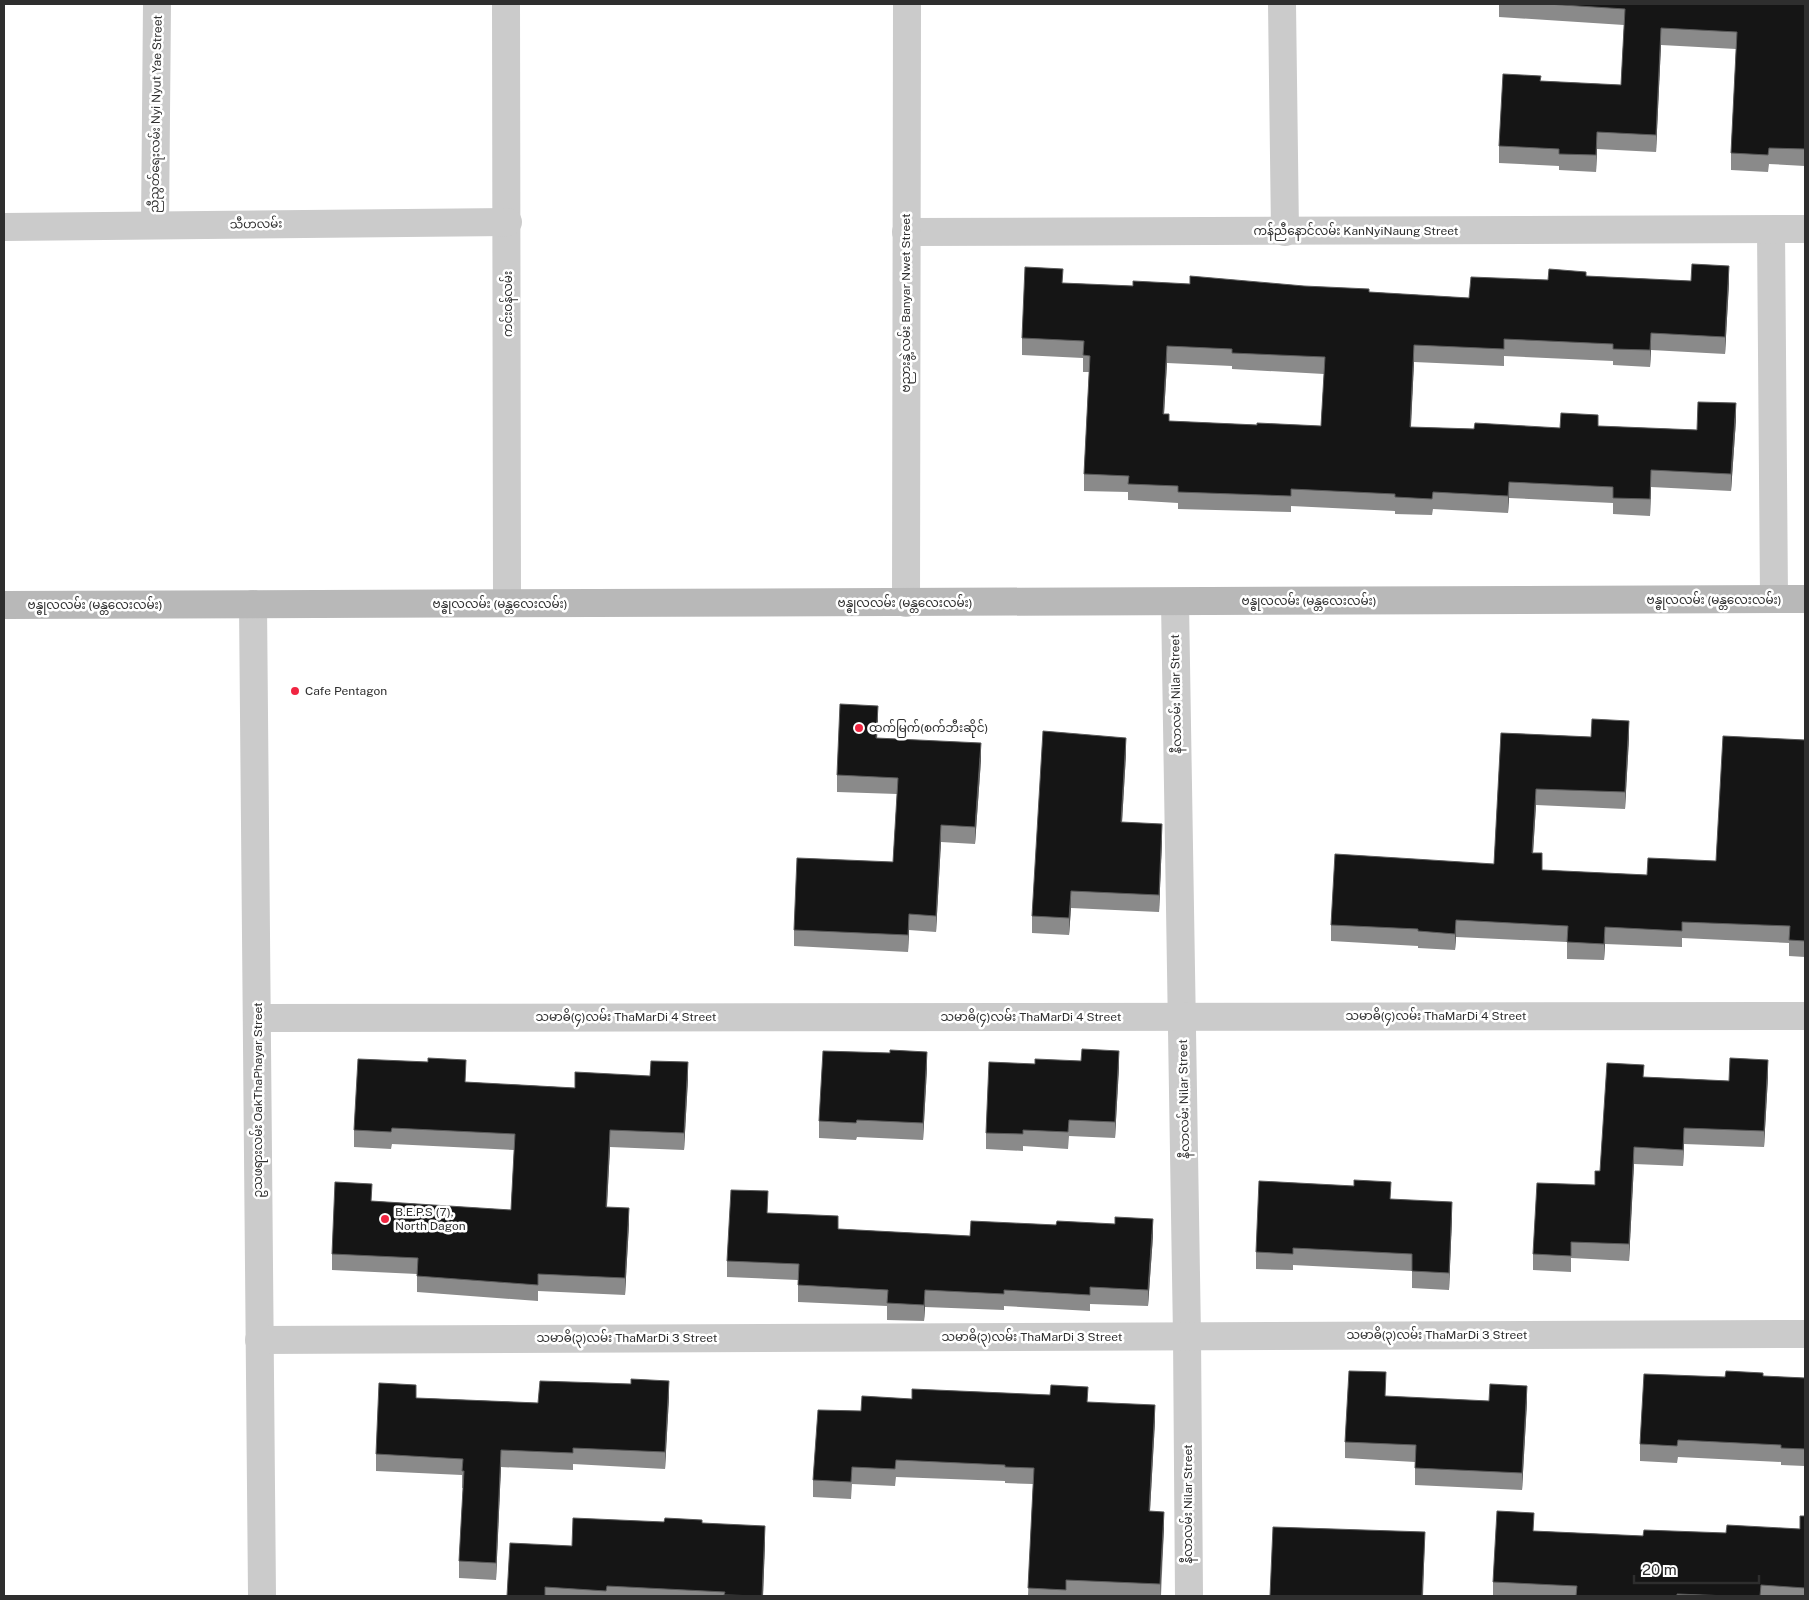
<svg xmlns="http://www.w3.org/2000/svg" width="1809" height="1600" viewBox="0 0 1809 1600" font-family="'Public Sans','Noto Sans Myanmar',sans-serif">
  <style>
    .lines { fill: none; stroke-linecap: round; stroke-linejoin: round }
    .street { stroke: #cbcbcb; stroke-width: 28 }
    .secondary { stroke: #b8b8b8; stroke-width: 28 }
    .wall { fill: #8a8a8a; fill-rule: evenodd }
    .shaded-wall { fill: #5b5b5b }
    .building { fill: #151515; stroke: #5b5b5b; fill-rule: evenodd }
    .poi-dot { fill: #f02541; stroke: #fff; stroke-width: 2 }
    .labels { text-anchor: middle; stroke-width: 5; stroke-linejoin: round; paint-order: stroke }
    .street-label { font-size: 12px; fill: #2e2e2e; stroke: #fff }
    .poi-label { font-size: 12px; fill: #2e2e2e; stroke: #fff; text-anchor: start }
  </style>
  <rect width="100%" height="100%" fill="#fff"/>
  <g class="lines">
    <!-- street -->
    <g class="street">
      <polyline points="506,4 507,603"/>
      <polyline points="1282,4 1285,232"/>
      <polyline points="155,225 157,4"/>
      <polyline points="4,227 508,222"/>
      <polyline points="1771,230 1774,599"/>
      <polyline points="906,232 1805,229"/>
      <polyline points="1175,602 1187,1336 1189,1596"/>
      <polyline points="906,603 907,4"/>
      <polyline points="253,604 262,1596"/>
      <polyline points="257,1018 1805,1016"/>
      <polyline points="259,1340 1805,1334"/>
    </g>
    <!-- secondary -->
    <polyline class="secondary" points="4,605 1805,599"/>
  </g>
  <!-- wall -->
  <g class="wall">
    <polygon points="1499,4 1805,4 1805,166 1769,164 1768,172 1731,170 1731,153 1736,49 1661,45 1656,152 1597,149 1596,172 1559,170 1559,166 1499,163 1499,146 1541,81 1621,85 1624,25 1499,17"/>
    <path d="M1586,276L1729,283L1725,354L1651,350L1650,367L1613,365V361L1504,356V366L1414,362L1411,427L1474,429L1560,428L1598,426L1697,430L1736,420L1731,491L1651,487L1650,516L1613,514V503L1509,498L1508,513L1433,509L1432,515L1395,514V511L1291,506V512L1178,509V503L1128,500V492L1084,491V474L1089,372H1083V358L1022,355V338L1063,283L1133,286L1369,292L1469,298L1548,280ZM1167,363L1232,366V369L1324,374L1321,426L1257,425L1169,421L1164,414Z"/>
    <polygon points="878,722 877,738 981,760 975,844 941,842 936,932 909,930 908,952 794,946 794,930 893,862 897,794 837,792 837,775"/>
    <polygon points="1501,733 1591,737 1629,738 1625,809 1536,805 1533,853 1542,870 1647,875 1716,861 1805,740 1805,957 1789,956 1789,943 1682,938 1682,947 1605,944 1604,960 1567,959 1567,942 1456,937 1455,950 1418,948 1418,946 1331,941 1331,925 1494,864"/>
    <polygon points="1126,754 1122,822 1162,841 1159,912 1071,908 1069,935 1032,933 1032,916"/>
    <polygon points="1119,1067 1115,1138 1069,1136 1068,1149 1023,1146 1023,1151 986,1149 986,1133"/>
    <polygon points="927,1068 923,1140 857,1137 856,1140 819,1138 819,1121"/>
    <polygon points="1644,1077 1729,1081 1768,1077 1764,1147 1684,1144 1683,1166 1634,1164 1629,1261 1571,1258 1571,1272 1533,1270 1533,1254 1595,1185"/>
    <polygon points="688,1079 684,1150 610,1147 607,1207 629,1224 625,1295 538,1291 538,1301 417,1292 417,1274 332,1270 332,1254 372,1201 511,1210 514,1150 392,1144 391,1149 354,1147 354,1130 465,1082 575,1088"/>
    <polygon points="1391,1199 1452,1218 1449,1290 1412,1288 1412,1271 1293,1265 1293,1270 1256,1269 1256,1252"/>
    <polygon points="768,1213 838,1229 970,1236 1153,1236 1148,1306 1090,1304 1090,1311 1004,1306 1004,1310 925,1307 924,1321 887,1320 887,1306 798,1302 798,1280 727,1277 727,1261"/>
    <polygon points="1763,1376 1805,1378 1805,1466 1781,1465 1781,1462 1678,1457 1677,1463 1640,1461 1640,1444 1725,1377"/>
    <polygon points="669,1397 665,1469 573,1464 573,1470 501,1467 496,1580 459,1578 459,1561 463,1488 462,1488 462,1475 376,1471 376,1454 416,1398 538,1403"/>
    <polygon points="912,1399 1088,1402 1155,1421 1150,1511 1164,1528 1161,1596 1028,1596 1033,1484 1005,1483 1005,1481 896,1477 895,1486 852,1484 851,1499 813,1497 813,1480 861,1411"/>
    <polygon points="1527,1402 1522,1490 1415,1485 1415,1462 1345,1458 1345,1442"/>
    <polygon points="1805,1516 1805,1596 1493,1596 1493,1582 1534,1531 1643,1536 1726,1533 1800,1529"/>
    <polygon points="664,1522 702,1523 765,1542 763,1596 507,1596 572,1546"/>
  </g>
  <!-- shaded-wall -->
  <g class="shaded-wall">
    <polygon points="1661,28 1661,45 1656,152 1656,135"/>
    <polygon points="1597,132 1597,149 1596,172 1596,155"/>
    <polygon points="1729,266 1729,283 1725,354 1725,337"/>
    <polygon points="1651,333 1651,350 1650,367 1650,350"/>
    <polygon points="1414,345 1414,362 1410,443 1410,427"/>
    <polygon points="1167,346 1167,363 1163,431 1163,414"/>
    <polygon points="1736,403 1736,420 1731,491 1731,474"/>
    <polygon points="1651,470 1651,487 1650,516 1650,499"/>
    <polygon points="1509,482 1509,498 1508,513 1508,496"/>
    <polygon points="878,706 878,722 876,755 876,738"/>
    <polygon points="1629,721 1629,738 1625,809 1625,792"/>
    <polygon points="1126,738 1126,754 1121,839 1121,822"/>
    <polygon points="981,743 981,760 975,844 975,827"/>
    <polygon points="1536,789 1536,805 1532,869 1532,853"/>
    <polygon points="1162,824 1162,841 1159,912 1159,895"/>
    <polygon points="941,825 941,842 936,932 936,916"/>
    <polygon points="1071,891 1071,908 1069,935 1069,918"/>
    <polygon points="909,914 909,930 908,952 908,935"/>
    <polygon points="1456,920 1456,937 1455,950 1455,934"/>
    <polygon points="1605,927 1605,944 1604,960 1604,944"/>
    <polygon points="1119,1051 1119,1067 1115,1138 1115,1122"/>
    <polygon points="927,1052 927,1068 923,1140 923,1123"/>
    <polygon points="1768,1060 1768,1077 1764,1147 1764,1131"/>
    <polygon points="688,1062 688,1079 684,1150 684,1133"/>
    <polygon points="1684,1128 1684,1144 1683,1166 1683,1150"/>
    <polygon points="610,1130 610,1147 606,1223 606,1207"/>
    <polygon points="1634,1147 1634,1164 1629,1261 1629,1244"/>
    <polygon points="1452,1202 1452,1218 1449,1290 1449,1273"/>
    <polygon points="629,1208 629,1224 625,1295 625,1278"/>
    <polygon points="1153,1219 1153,1236 1148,1306 1148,1290"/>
    <polygon points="925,1290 925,1307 924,1321 924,1305"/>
    <polygon points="669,1381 669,1397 665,1469 665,1452"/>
    <polygon points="1527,1386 1527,1402 1522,1490 1522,1473"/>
    <polygon points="1155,1405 1155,1421 1149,1528 1149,1511"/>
    <polygon points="501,1450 501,1467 496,1580 496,1563"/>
    <polygon points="1164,1512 1164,1528 1160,1596 1160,1584"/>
    <polygon points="765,1526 765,1542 763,1596 762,1596"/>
    <polygon points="1425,1532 1423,1596 1422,1596"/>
  </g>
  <!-- building -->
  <g class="building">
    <polygon points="1547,4 1805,4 1805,149 1769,148 1768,155 1731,153 1737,32 1661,28 1656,135 1597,132 1596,155 1559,154 1559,149 1499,146 1503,74 1541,76 1540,81 1621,85 1625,9"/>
    <path d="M1692,264L1729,266L1725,337L1651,333L1650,350L1613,349V344L1504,339V349L1414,345L1410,427L1474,429L1475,423L1560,428L1561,413L1598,415V426L1697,430L1698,402L1736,403L1731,474L1651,470L1650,499L1613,498V487L1509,482L1508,496L1433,492L1432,499L1395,497V494L1291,489V496L1178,492V486L1128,484L1129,476L1084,474L1090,356L1083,355L1084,341L1022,338L1025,267L1063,269L1062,283L1133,286V281L1190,284V276L1304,286L1369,289V292L1469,298L1471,277L1548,280L1549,269L1586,272V276L1691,281ZM1167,346L1232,349V353L1325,357L1321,426L1257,423V425L1169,421V414H1163Z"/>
    <polygon points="840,704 878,706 876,738 981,743 975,827 941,825 936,916 909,914 908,935 794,930 797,858 893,862 898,778 837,775"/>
    <polygon points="1592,719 1629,721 1625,792 1536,789 1532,853 1542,853 1542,870 1647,875 1648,858 1716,861 1723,736 1805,740 1805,941 1789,940 1790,926 1682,922 1682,931 1605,927 1604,944 1567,942 1568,926 1456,920 1455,934 1418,931 1418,929 1331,925 1335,854 1494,864 1501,733 1591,737"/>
    <polygon points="1043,731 1126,738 1121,822 1162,824 1159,895 1071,891 1069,918 1032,916"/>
    <polygon points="1082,1049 1119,1051 1115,1122 1069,1120 1068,1132 1023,1130 1023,1134 986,1133 989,1062 1035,1064 1035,1059 1081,1061"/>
    <polygon points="890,1050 927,1052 923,1123 857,1120 856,1123 819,1121 823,1051 890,1053"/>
    <polygon points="428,1058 466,1060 465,1082 575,1088 575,1072 650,1076 651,1061 688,1062 684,1133 610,1130 606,1207 629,1208 625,1278 538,1274 538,1285 417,1276 418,1258 332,1254 335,1182 372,1184 371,1201 511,1210 515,1134 392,1128 391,1132 354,1130 358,1059 428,1062"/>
    <polygon points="1730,1058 1768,1060 1764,1131 1684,1128 1683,1150 1634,1147 1629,1244 1571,1242 1571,1256 1533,1254 1537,1183 1595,1185 1595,1171 1600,1171 1607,1063 1644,1065 1643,1077 1729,1081"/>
    <polygon points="1354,1180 1391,1182 1390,1199 1452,1202 1449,1273 1412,1271 1412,1254 1293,1248 1293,1254 1256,1252 1259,1181 1354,1186"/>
    <polygon points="731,1190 768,1191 767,1213 838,1216 838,1229 970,1236 971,1221 1056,1225 1057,1221 1115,1224 1115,1217 1153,1219 1148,1290 1090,1287 1090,1295 1004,1290 1004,1294 925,1290 924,1305 887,1303 888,1290 798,1285 799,1264 727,1261"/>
    <polygon points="1349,1371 1386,1372 1385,1396 1489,1401 1490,1384 1527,1386 1522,1473 1415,1468 1416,1445 1345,1442"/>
    <polygon points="1726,1371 1763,1373 1763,1376 1805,1378 1805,1449 1781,1448 1781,1445 1678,1440 1677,1446 1640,1444 1644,1374 1725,1377"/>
    <polygon points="631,1379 669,1381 665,1452 573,1448 573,1453 501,1450 496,1563 459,1561 464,1471 462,1471 463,1459 376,1454 379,1383 416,1385 416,1398 538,1403 540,1381 631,1384"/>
    <polygon points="1051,1385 1088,1387 1087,1402 1155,1405 1149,1511 1164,1512 1160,1584 1066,1580 1066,1590 1028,1588 1034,1468 1005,1467 1005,1465 896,1460 895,1469 852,1467 851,1482 813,1480 818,1410 861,1411 862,1396 912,1399 912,1389 1050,1395"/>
    <polygon points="1497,1511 1534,1513 1533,1531 1643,1536 1644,1530 1726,1533 1727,1525 1800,1529 1800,1516 1805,1516 1805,1588 1761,1585 1760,1596 1729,1596 1677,1594 1677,1596 1576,1596 1577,1586 1493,1582"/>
    <polygon points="573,1518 664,1522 665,1518 702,1520 702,1523 765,1526 762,1596 724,1595 725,1592 607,1586 606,1591 545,1587 545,1596 507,1596 510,1543 572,1546"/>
    <polygon points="1273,1527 1425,1532 1422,1596 1270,1596"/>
  </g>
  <!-- markers -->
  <g class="poi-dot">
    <circle cx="295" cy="691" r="5"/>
    <circle cx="859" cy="728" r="5"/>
    <circle cx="385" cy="1219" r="5"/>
  </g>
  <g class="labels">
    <!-- street labels -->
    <g class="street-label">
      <text transform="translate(156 114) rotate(-89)" y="4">ညီညွတ်ရေးလမ်း Nyi Nyut Yae Street</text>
      <text transform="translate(256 224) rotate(-1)" y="4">သီဟလမ်း</text>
      <text x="1356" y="235">ကန်ညီနောင်လမ်း KanNyiNaung Street</text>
      <text transform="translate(906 303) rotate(-90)" y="4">ဗညားနွဲ့လမ်း Banyar Nwet Street</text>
      <text transform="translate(508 304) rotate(-90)" y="4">ကင်းဝန်လမ်း</text>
      <text x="1714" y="604">ဗန္ဓုလလမ်း (မန္တလေးလမ်း)</text>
      <text x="1309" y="605">ဗန္ဓုလလမ်း (မန္တလေးလမ်း)</text>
      <text x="905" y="607">ဗန္ဓုလလမ်း (မန္တလေးလမ်း)</text>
      <text x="500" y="608">ဗန္ဓုလလမ်း (မန္တလေးလမ်း)</text>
      <text x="95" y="609">ဗန္ဓုလလမ်း (မန္တလေးလမ်း)</text>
      <text transform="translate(1176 694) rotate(-91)" y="4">နီလာလမ်း Nilar Street</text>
      <text x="1436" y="1020">သမာဓိ(၄)လမ်း ThaMarDi 4 Street</text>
      <text x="626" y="1021">သမာဓိ(၄)လမ်း ThaMarDi 4 Street</text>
      <text x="1031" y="1021">သမာဓိ(၄)လမ်း ThaMarDi 4 Street</text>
      <text transform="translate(1184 1099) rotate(-91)" y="4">နီလာလမ်း Nilar Street</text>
      <text transform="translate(258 1100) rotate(-90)" y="4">ဥသဖရားလမ်း OakThaPhayar Street</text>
      <text x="1437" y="1339">သမာဓိ(၃)လမ်း ThaMarDi 3 Street</text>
      <text x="1032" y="1341">သမာဓိ(၃)လမ်း ThaMarDi 3 Street</text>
      <text x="627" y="1342">သမာဓိ(၃)လမ်း ThaMarDi 3 Street</text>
      <text transform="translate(1188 1504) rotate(-90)" y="4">နီလာလမ်း Nilar Street</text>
    </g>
    <!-- poi labels -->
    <g class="poi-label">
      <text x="305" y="695">Cafe Pentagon</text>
      <text x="869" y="732">ထက်မြက်(စက်ဘီးဆိုင်)</text>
      <text x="395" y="1216">B.E.P.S (7),<tspan x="395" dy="14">North Dagon</tspan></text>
    </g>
  </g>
  <!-- border -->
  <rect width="1809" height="1600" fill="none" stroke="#2e2e2e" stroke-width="10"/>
  <!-- scale -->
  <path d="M1634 1575v8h125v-8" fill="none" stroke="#2e2e2e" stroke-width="2.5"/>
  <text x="1642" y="1575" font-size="15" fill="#2e2e2e" stroke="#ffffff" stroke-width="4" paint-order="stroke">20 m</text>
</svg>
